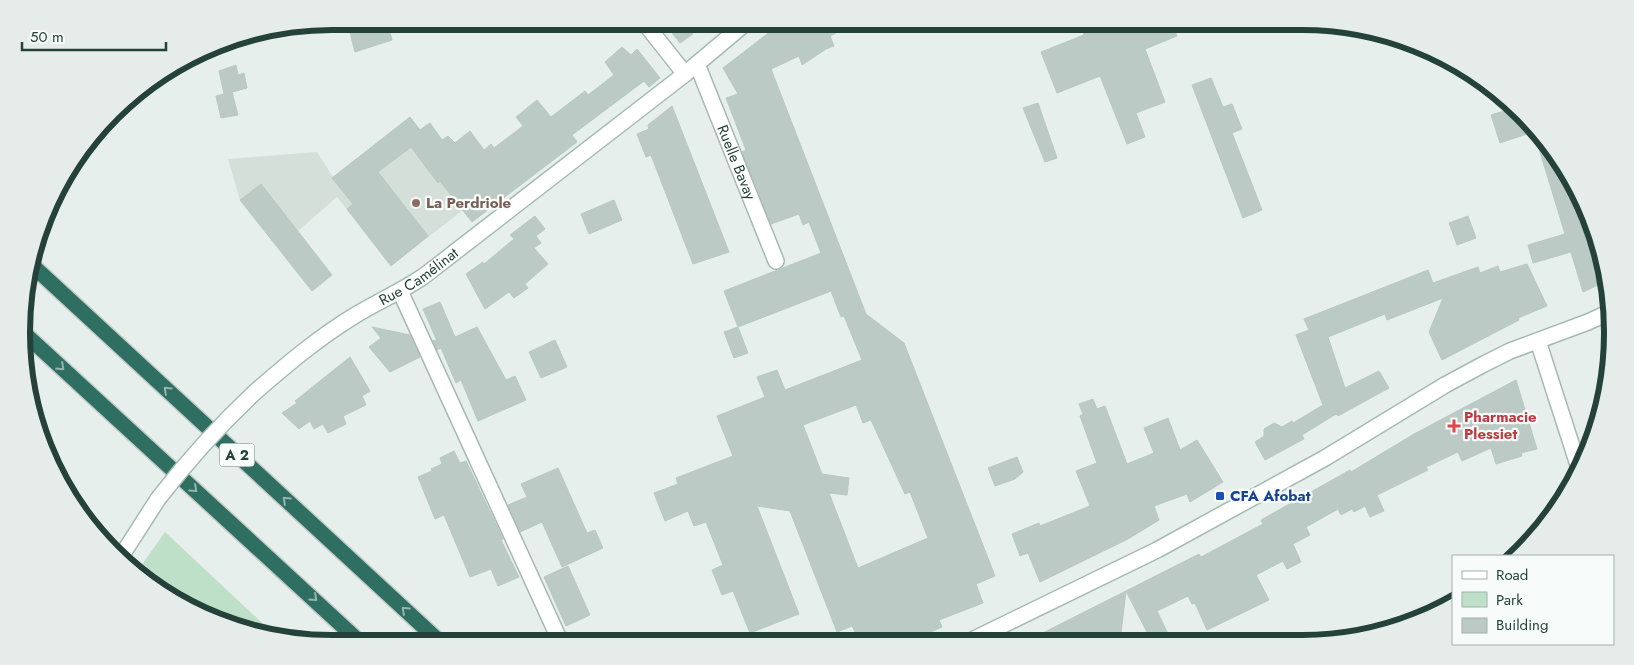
<svg xmlns="http://www.w3.org/2000/svg" width="1634" height="665" viewBox="0 0 1634 665" font-family="Jost,sans-serif">
  <style>
    .built { fill: #d4dfda }
    .green { fill: #bfe0c8 }
    .building { fill: #bbcac4; stroke: #b8c9c2; fill-rule: evenodd }
    .lines { fill: none; stroke-linecap: round; stroke-linejoin: round }
    .street-casing { stroke: #a8b8b2; stroke-width: 18 }
    .secondary-casing { stroke: #a4bbb3; stroke-width: 18 }
    .highway-casing { stroke: #c2cac8; stroke-width: 18 }
    .street { stroke: #fff; stroke-width: 15 }
    .secondary { stroke: #fff; stroke-width: 15 }
    .highway { stroke: #2f6f62; stroke-width: 15 }
    .secondary-bridge-casing { stroke: #a4bbb3; stroke-width: 18; stroke-linecap: butt }
    .secondary-bridge { stroke: #fff; stroke-width: 15 }
    .oneway { stroke: #93b5ae }
    .education-dot { fill: #8d6e63; stroke: #f7fbf9; stroke-width: 2 }
    .health-dot { fill: #e0444e; stroke: #f7fbf9; stroke-width: 2 }
    .transit-dot { fill: #1a4fb4; stroke: #f7fbf9; stroke-width: 2 }
    .labels { text-anchor: middle; stroke-width: 4.5; stroke-linejoin: round; paint-order: stroke }
    .shield { fill: #f7fbf9; stroke: #637a73; stroke-width: 1 }
    .shield-label { font-size: 14px; font-weight: bold; fill: #24423a }
    .street-label { font-size: 15px; fill: #24423a; stroke: #f7fbf9 }
    .education-label { font-size: 15px; font-weight: bold; fill: #785e54; stroke: #f7fbf9; text-anchor: start }
    .health-label { font-size: 15px; font-weight: bold; fill: #be3a42; stroke: #f7fbf9; text-anchor: start }
    .transit-label { font-size: 15px; font-weight: bold; fill: #164399; stroke: #f7fbf9; text-anchor: start }
    .rim { fill: none; stroke: #24423a; stroke-width: 6 }
  </style>
  <rect width="100%" height="100%" fill="#e6efeb"/>
  <!-- built -->
  <polygon class="built" points="410,117 420,130 429,123 493,206 472,222 463,210 391,266 337,197 298,231 332,275 312,291 240,200 228,159 317,152 333,177"/>
  <!-- green -->
  <polygon class="green" points="165,532 274,634 233,627 155,586 141,566"/>
  <!-- building -->
  <g class="building">
    <polygon points="347,21 387,21 392,40 355,52"/>
    <polygon points="663,21 683,21 693,34 680,43"/>
    <path d="M784,21H832L836,33L830,36L834,46L826,49L802,65L799,56L771,69L866,314L904,343L995,576L976,584L983,603L939,620L942,627L908,642H860L852,626L837,632L790,511L757,506L799,614L750,633L733,591L722,595L712,570L723,565L706,522L694,526L688,511L665,521L654,493L678,484L676,478L733,456L717,416L765,397L757,377L777,370L785,390L862,360L844,316L841,317L831,291L738,327L748,353L734,358L724,332L738,327L724,291L821,253L809,222L803,225L799,214L771,224L742,152L746,150L726,98L738,94L723,68ZM856,405L863,423L871,420L905,494L910,492L928,538L858,568L829,493L847,495L849,478L822,474L803,425Z"/>
    <polygon points="1079,21 1171,21 1177,36 1145,49 1165,102 1136,113 1145,137 1127,144 1100,76 1057,93 1041,52 1084,35"/>
    <polygon points="622,47 631,55 637,49 660,78 649,87 644,81 572,135 577,142 472,222 440,181 438,183 411,147 378,172 428,236 391,266 347,209 353,204 332,178 410,117 420,130 430,123 442,140 448,136 455,143 470,131 484,150 491,144 494,148 523,126 516,117 537,100 551,117 585,91 588,95 614,75 605,62"/>
    <polygon points="236,65 238,75 244,73 247,88 232,92 238,115 221,118 216,96 224,94 219,71"/>
    <polygon points="1211,78 1223,107 1232,104 1242,129 1232,133 1262,210 1243,218 1192,85"/>
    <polygon points="1038,103 1057,158 1045,162 1023,108"/>
    <polygon points="672,106 729,252 693,264 651,155 646,157 637,134 649,129 648,125"/>
    <polygon points="1514,108 1533,132 1500,143 1491,115"/>
    <polygon points="1536,139 1538,139 1581,195 1601,270 1596,272 1600,284 1583,292 1571,252 1533,263 1528,245 1565,234"/>
    <polygon points="261,184 332,275 312,291 240,200"/>
    <polygon points="614,200 622,220 589,234 581,214"/>
    <polygon points="535,216 545,229 536,236 541,243 534,248 548,264 525,284 528,288 514,298 509,292 485,309 466,274 483,262 484,264 514,239 510,235"/>
    <polygon points="1468,216 1476,238 1457,245 1449,223"/>
    <polygon points="1527,264 1547,306 1518,318 1519,320 1442,360 1429,332 1443,298 1387,320 1385,314 1328,337 1345,388 1379,371 1389,388 1338,416 1336,414 1302,435 1304,439 1265,460 1255,442 1264,436 1264,429 1274,423 1282,427 1292,421 1293,423 1323,405 1296,335 1309,330 1304,319 1428,270 1433,283 1478,267 1480,273 1498,266 1500,272"/>
    <polygon points="440,302 455,337 477,327 506,380 515,376 526,400 478,421 461,380 456,383 441,348 437,350 433,340 437,341 423,309"/>
    <polygon points="372,327 410,335 420,357 390,372 369,347 381,338"/>
    <polygon points="555,340 567,367 541,378 529,352"/>
    <polygon points="350,357 370,391 362,396 366,405 343,416 346,424 328,433 323,424 314,429 310,421 299,429 282,413 297,403 295,401"/>
    <polygon points="1516,380 1537,449 1521,453 1522,456 1496,464 1491,448 1462,461 1458,452 1426,467 1428,470 1377,495 1384,511 1370,517 1365,506 1354,512 1352,509 1341,515 1338,509 1306,527 1310,535 1293,544 1301,562 1287,569 1283,561 1256,575 1269,600 1207,630 1195,603 1192,604 1188,596 1157,611 1172,642 1152,642 1126,591 1199,554 1201,557 1263,524 1261,520 1350,470 1351,472 1414,434"/>
    <polygon points="1093,399 1097,409 1105,406 1127,464 1154,453 1144,428 1168,418 1180,450 1197,440 1223,482 1190,502 1187,494 1154,506 1159,520 1128,539 1040,582 1028,553 1020,556 1012,534 1039,523 1040,526 1090,506 1076,471 1097,463 1080,416 1083,414 1079,404"/>
    <polygon points="454,451 460,463 466,461 503,539 501,540 519,577 498,586 491,569 470,577 444,515 435,519 418,477 432,471 431,469 442,464 440,458"/>
    <polygon points="1017,457 1023,472 1015,479 995,486 988,468"/>
    <polygon points="558,468 587,533 595,530 603,548 562,567 542,522 520,532 508,505 527,497 521,484"/>
    <polygon points="568,566 590,615 566,626 544,577"/>
    <polygon points="1126,591 1121,633 1106,642 1025,642"/>
  </g>
  <g class="lines">
    <!-- street casing -->
    <g class="street-casing">
      <g id="street">
        <polyline points="643,21 685,74"/>
        <path id="s1" d="M697,64L776,261"/>
        <polyline points="400,291 561,643"/>
        <polyline points="1538,341 1579,468"/>
      </g>
    </g>
    <!-- secondary casing -->
    <g class="secondary-casing">
      <g id="secondary">
        <path id="s2" d="M254,393C286,365 318,338 354,316C377,302 402,291 424,276L685,74L748,21"/>
        <polyline points="122,555 158,499"/>
        <polyline points="968,642 1157,550 1325,458 1445,385 1484,364 1510,351 1588,322 1612,311"/>
      </g>
    </g>
    <!-- highway casing -->
    <g class="highway-casing">
      <g id="highway">
        <polyline points="33,266 441,643"/>
        <polyline points="25,334 362,644"/>
      </g>
    </g>
    <!-- street -->
    <use href="#street" class="street"/>
    <!-- secondary -->
    <use href="#secondary" class="secondary"/>
    <!-- highway -->
    <use href="#highway" class="highway"/>
    <!-- secondary-bridge casing -->
    <g class="secondary-bridge-casing">
      <path id="secondary-bridge" d="M158,499C188,460 219,426 254,393"/>
    </g>
    <!-- secondary-bridge -->
    <use href="#secondary-bridge" class="secondary-bridge"/>
  </g>
  <!-- one-way arrows -->
  <defs><path id="oneway-chevron" d="M-2-3.5L2.5 0L-2 3.5" fill="none" stroke-width="1.6" stroke-linecap="round" stroke-linejoin="round" transform="scale(1.25)"/></defs>
  <g class="oneway">
    <use href="#oneway-chevron" transform="translate(61 367) rotate(43)"/>
    <use href="#oneway-chevron" transform="translate(167 390) rotate(-137)"/>
    <use href="#oneway-chevron" transform="translate(194 489) rotate(42)"/>
    <use href="#oneway-chevron" transform="translate(286 500) rotate(-137)"/>
    <use href="#oneway-chevron" transform="translate(314 598) rotate(42)"/>
    <use href="#oneway-chevron" transform="translate(405 610) rotate(-137)"/>
  </g>
  <!-- markers -->
  <circle class="education-dot" cx="416" cy="203" r="5"/>
  <path class="health-dot" d="M1451.5 418.5h5v5h5v5h-5v5h-5v-5h-5v-5h5z"/>
  <rect class="transit-dot" x="1215" y="491" width="10" height="10" rx="2.5"/>
  <g class="labels">
    <!-- shield labels -->
    <rect class="shield" x="219.5" y="443.5" width="35" height="23" rx="4"/>
    <g class="shield-label">
      <text x="237" y="460">A 2</text>
    </g>
    <!-- street labels -->
    <g class="street-label">
      <text dy="5" stroke="none"><textPath href="#s1" startOffset="106">Ruelle Bavay</textPath></text>
      <text dy="5" stroke="none"><textPath href="#s2" startOffset="202">Rue Camélinat</textPath></text>
    </g>
    <!-- education labels -->
    <g class="education-label">
      <text x="426" y="208">La Perdriole</text>
    </g>
    <!-- health labels -->
    <g class="health-label">
      <text x="1464" y="422">Pharmacie<tspan x="1464" dy="17">Plessiet</tspan></text>
    </g>
    <!-- transit labels -->
    <g class="transit-label">
      <text x="1230" y="501">CFA Afobat</text>
    </g>
  </g>
  <!-- crop -->
  <path d="M0 0H1634V665H0ZM332 30H1302A302 302 0 0 1 1604 332V333A302 302 0 0 1 1302 635H332A302 302 0 0 1 30 333V332A302 302 0 0 1 332 30Z" fill="#e6ecea" fill-rule="evenodd"/>
  <path class="rim" d="M332 30H1302A302 302 0 0 1 1604 332V333A302 302 0 0 1 1302 635H332A302 302 0 0 1 30 333V332A302 302 0 0 1 332 30Z"/>
  <!-- legend -->
  <rect x="1452" y="555" width="162" height="90" fill="#f7fbf9" stroke="#a3b1ad"/>
  <rect x="1462" y="571" width="25" height="8" fill="#ffffff" stroke="#a3b1ad"/>
  <text x="1496" y="580" font-size="15" fill="#24423a">Road</text>
  <rect x="1462" y="592" width="25" height="15" fill="#bfe0c8" stroke="#a3b1ad"/>
  <text x="1496" y="605" font-size="15" fill="#24423a">Park</text>
  <rect x="1462" y="618" width="25" height="15" fill="#bbcac4" stroke="#a3b1ad"/>
  <text x="1496" y="630" font-size="15" fill="#24423a">Building</text>
  <!-- scale -->
  <path d="M22 42v8h144v-8" fill="none" stroke="#24423a" stroke-width="2.5"/>
  <text x="30" y="42" font-size="15" fill="#24423a" stroke="#f7fbf9" stroke-width="4" paint-order="stroke">50 m</text>
</svg>
